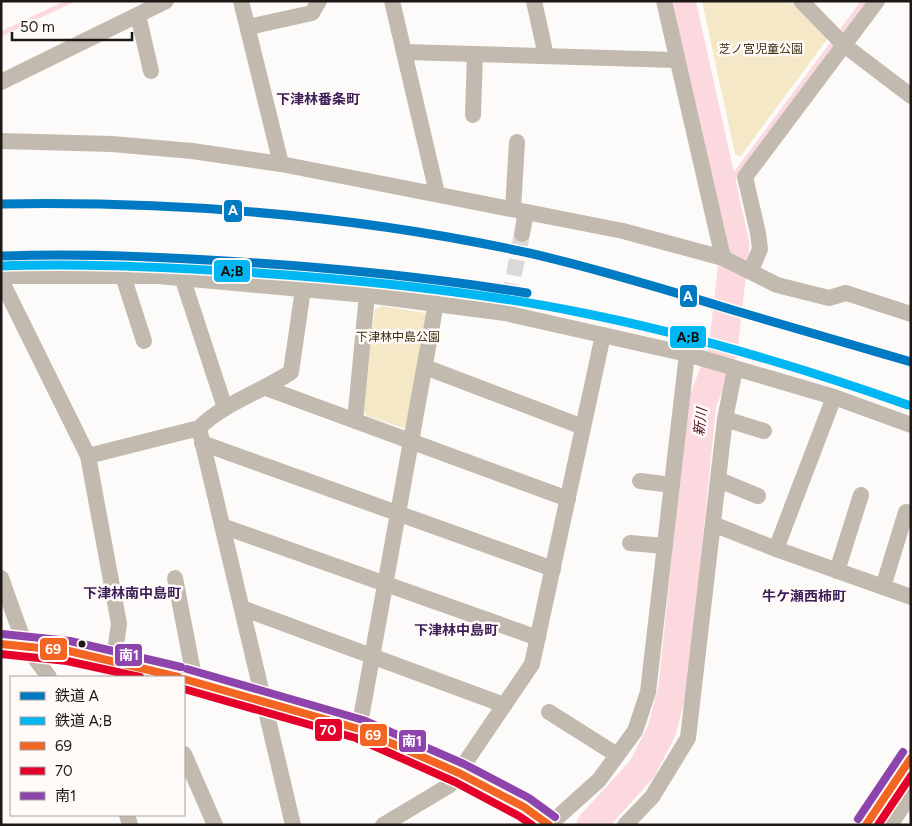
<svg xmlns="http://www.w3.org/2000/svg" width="912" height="826" viewBox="0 0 912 826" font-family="Figtree,'Noto Sans JP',sans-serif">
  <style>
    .green { fill: #f4e8c6 }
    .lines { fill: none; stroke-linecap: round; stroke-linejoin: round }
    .stream { stroke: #fcd9de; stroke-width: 5 }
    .river { stroke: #fcd9de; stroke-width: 29 }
    .minor-tunnel { stroke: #dbd9d7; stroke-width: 16; stroke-dasharray: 16 8; stroke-linecap: butt }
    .minor { stroke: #c2baae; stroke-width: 16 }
    .bus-1-casing { stroke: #fffaf7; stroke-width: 11 }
    .bus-2-casing { stroke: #fffaf7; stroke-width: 11 }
    .bus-3-casing { stroke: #fffaf7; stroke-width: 11 }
    .bus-1 { stroke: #f26522; stroke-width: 8 }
    .bus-2 { stroke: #e4002b; stroke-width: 8 }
    .bus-3 { stroke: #8e44ad; stroke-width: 8 }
    .rail-1-casing { stroke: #fffaf7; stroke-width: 12 }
    .rail-2-casing { stroke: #fffaf7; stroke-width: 12 }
    .rail-1 { stroke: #007ac2; stroke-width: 9 }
    .rail-2 { stroke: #01b7f3; stroke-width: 9 }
    .bus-dot { fill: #1d1816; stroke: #fffaf7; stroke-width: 2 }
    .labels { text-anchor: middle; stroke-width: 5; stroke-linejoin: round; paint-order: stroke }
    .park-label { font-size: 12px; fill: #3c3213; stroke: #fffaf7 }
    .neighbourhood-label { font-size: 14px; font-weight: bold; fill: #3d2059; stroke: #fffaf7 }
    .water-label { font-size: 14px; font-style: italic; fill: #510e23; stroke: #fffaf7 }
    .line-badge { stroke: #fffaf7; stroke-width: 2 }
    .badge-label { font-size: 14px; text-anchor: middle; font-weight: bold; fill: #fff }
    .pale-badge-label { font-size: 14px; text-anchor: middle; font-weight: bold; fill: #111 }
  </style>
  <rect width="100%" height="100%" fill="#fdfbf9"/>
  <!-- green -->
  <g class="green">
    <polygon points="702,1 789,1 828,38 740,157 735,154"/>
    <polygon points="382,306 425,313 428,319 409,424 403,428 367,416 362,408 375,309"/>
  </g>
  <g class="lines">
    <!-- stream -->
    <g class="stream">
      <polyline points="1,34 70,1"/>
      <polyline points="723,191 864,1"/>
    </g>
    <!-- river -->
    <polyline class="river" points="591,825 642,769 662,730 673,687 702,403 723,350 735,244 681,1"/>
    <!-- minor-tunnel -->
    <polyline class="minor-tunnel" points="509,299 522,234"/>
    <!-- minor -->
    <g class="minor">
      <polyline points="241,1 281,164"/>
      <polyline points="392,1 437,193"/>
      <polyline points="534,1 546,56"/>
      <polyline points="664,1 723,258"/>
      <polyline points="801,1 844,45 911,96"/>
      <polyline points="138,15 151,71"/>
      <polyline points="248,27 312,13 319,1"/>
      <polyline points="404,52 676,60"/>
      <polyline points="1,82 166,1"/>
      <polyline points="473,115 475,54"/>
      <polyline points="1,141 112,144 192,151 281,164 623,231 723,258 777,285 829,298 846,293 911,314"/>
      <polyline points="513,209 517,142"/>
      <polyline points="522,234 526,212"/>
      <polyline points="751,270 760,249 758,233 745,177 877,1"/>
      <polyline points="1,276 158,276 367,295 505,313 687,354 834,397 911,425"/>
      <polyline points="123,276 144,341"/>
      <polyline points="1,280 88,456 119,624 114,659"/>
      <polyline points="183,280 225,408"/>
      <polyline points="425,367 583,427"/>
      <polyline points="266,388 568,499"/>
      <polyline points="725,419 764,431"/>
      <polyline points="355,421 367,295"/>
      <polyline points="199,428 293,825"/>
      <polyline points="202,443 553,569"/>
      <path d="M88,456L199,428C224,403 261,392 291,372L303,289"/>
      <polyline points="719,480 758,496"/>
      <polyline points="640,481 672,485"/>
      <polyline points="713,524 776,549 911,597"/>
      <polyline points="222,526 538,638"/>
      <polyline points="630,543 665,546"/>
      <polyline points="776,549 834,397"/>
      <polyline points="837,571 861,495"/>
      <polyline points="1,578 25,645 49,677"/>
      <polyline points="175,578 195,682"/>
      <polyline points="883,587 906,512"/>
      <polyline points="242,608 504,705"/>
      <path d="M1,644C62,646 120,661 178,677"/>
      <polyline points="184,679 359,729 459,773 524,807 549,825"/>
      <polyline points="549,712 617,755"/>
      <polyline points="359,729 436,303"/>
      <polyline points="184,754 215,825"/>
      <polyline points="127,815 130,825"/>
      <polyline points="383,825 450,785 532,664 603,335"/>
      <polyline points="549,825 599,780 635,731 648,692 687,354"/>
      <polyline points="625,825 652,797 688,738 725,419 735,369"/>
      <polyline points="866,825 911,758"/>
      <polyline points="890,825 911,794"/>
    </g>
    <!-- bus-1 casing -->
    <g class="bus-1-casing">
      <g id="bus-1">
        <polyline points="1,644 69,651 178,677"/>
        <polyline points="184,679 359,729 459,773 524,807 549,825"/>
        <polyline points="866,825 911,758"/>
      </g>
    </g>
    <!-- bus-2 casing -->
    <g class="bus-2-casing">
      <g id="bus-2">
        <polyline points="1,654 67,661 140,677"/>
        <polyline points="184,689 356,738 455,782 519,816 532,825"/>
        <polyline points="878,825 911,776"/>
      </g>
    </g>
    <!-- bus-3 casing -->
    <g class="bus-3-casing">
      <g id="bus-3">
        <polyline points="2,634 70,641 181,667"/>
        <polyline points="187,669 363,720 464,764 529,798 555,817"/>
        <polyline points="858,819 903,752"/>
      </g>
    </g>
    <!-- bus-1 -->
    <use href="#bus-1" class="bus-1"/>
    <!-- bus-2 -->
    <use href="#bus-2" class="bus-2"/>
    <!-- bus-3 -->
    <use href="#bus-3" class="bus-3"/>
    <!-- rail-1 casing -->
    <g class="rail-1-casing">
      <g id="rail-1">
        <path d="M1,204C179,201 355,215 529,253C599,269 668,290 736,311C794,328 853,345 911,362"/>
        <path d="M1,256C76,253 150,256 225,261C326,267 427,277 527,293"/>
      </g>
    </g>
    <!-- rail-2 casing -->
    <g class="rail-2-casing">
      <path id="rail-2" d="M1,266C77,263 153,267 228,271C345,278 463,289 578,312C690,334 800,367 908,405"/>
    </g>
    <!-- rail-1 -->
    <use href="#rail-1" class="rail-1"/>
    <!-- rail-2 -->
    <use href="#rail-2" class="rail-2"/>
  </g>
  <!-- markers -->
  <circle class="bus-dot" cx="82" cy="644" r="4.5"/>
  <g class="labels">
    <!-- park labels -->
    <g class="park-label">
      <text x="761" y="53">芝ノ宮児童公園</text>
      <text x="398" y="341">下津林中島公園</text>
    </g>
    <!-- neighbourhood labels -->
    <g class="neighbourhood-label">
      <text x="318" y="104">下津林番条町</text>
      <text x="132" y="598">下津林南中島町</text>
      <text x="804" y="601">牛ケ瀬西柿町</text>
      <text x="456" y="635">下津林中島町</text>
    </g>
    <!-- water labels -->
    <g class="water-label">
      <text transform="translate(700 422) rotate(-83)" y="5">新川</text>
    </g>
  </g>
  <g class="line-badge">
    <rect x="223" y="199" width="20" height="24" rx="5" fill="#007ac2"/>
    <rect x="213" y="259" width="38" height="24" rx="5" fill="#01b7f3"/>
    <rect x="679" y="284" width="19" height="24" rx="5" fill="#007ac2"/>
    <rect x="669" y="325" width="38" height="24" rx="5" fill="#01b7f3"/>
    <rect x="39" y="637" width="29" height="24" rx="5" fill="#f26522"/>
    <rect x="114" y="643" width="29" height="24" rx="5" fill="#8e44ad"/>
    <rect x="314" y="718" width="29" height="24" rx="5" fill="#e4002b"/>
    <rect x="359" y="723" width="29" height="24" rx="5" fill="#f26522"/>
    <rect x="398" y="729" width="29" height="24" rx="5" fill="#8e44ad"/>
  </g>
  <g class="badge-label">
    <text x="233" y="215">A</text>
    <text x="688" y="301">A</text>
    <text x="53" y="654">69</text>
    <text x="129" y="660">南1</text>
    <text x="328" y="735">70</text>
    <text x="373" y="740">69</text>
    <text x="412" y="746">南1</text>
  </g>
  <g class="pale-badge-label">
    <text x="232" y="276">A;B</text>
    <text x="688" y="342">A;B</text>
  </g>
  <!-- border -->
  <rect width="912" height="826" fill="none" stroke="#1d1816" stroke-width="5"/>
  <!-- legend -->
  <rect x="10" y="676" width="175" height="140" fill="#fffaf7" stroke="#a5a09d"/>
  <rect x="20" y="692" width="25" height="8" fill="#007ac2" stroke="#a5a09d"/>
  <text x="55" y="701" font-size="15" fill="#1d1816">鉄道 A</text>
  <rect x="20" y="717" width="25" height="8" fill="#01b7f3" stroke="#a5a09d"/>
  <text x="55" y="726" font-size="15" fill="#1d1816">鉄道 A;B</text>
  <rect x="20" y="742" width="25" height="8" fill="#f26522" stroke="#a5a09d"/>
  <text x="55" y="751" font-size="15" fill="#1d1816">69</text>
  <rect x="20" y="767" width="25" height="8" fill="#e4002b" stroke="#a5a09d"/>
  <text x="55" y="776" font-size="15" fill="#1d1816">70</text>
  <rect x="20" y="792" width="25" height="8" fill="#8e44ad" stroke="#a5a09d"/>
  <text x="55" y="801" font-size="15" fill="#1d1816">南1</text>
  <!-- scale -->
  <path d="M12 32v8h120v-8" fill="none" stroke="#1d1816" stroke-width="2.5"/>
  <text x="20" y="32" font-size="15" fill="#1d1816" stroke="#fffaf7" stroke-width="4" paint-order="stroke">50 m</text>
</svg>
